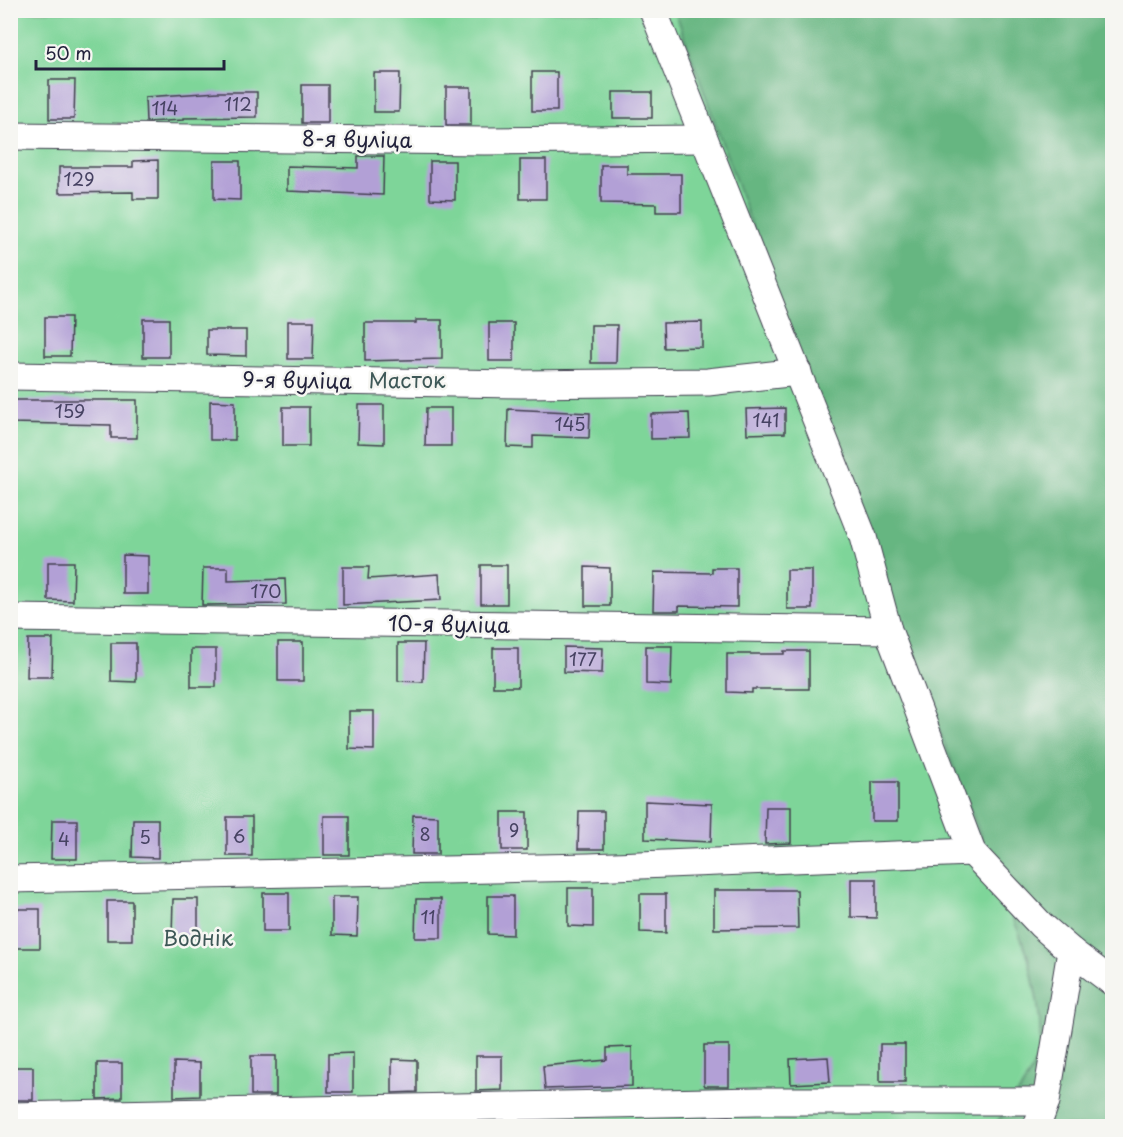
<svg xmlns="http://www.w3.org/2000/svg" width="1123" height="1137" viewBox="0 0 1123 1137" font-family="'Playpen Sans',sans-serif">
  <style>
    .green { fill: #7ed599; stroke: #507c6a; stroke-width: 1.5 }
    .forest { fill: #66b681; stroke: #446c5e; stroke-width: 1.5 }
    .building { fill: #b2a0d6 }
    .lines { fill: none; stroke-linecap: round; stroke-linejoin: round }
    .minor-casing { stroke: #403e4e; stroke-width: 29 }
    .minor { stroke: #fff; stroke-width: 27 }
    .labels { text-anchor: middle; stroke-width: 5; stroke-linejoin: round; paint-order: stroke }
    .number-label { font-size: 18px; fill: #464262 }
    .street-label { font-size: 21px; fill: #22223b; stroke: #f6f6f2 }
    .park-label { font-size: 21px; fill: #3e5857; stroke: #f6f6f2 }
  </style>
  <rect width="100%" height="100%" fill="#f6f6f2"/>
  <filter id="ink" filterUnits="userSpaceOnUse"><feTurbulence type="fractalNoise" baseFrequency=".0167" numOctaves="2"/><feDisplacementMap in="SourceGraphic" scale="12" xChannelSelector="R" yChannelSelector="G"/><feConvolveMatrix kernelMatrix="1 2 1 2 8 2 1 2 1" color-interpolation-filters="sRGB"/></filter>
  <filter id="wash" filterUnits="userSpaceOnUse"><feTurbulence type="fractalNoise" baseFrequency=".008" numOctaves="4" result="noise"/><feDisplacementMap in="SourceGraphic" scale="24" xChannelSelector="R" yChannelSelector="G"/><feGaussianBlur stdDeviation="1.35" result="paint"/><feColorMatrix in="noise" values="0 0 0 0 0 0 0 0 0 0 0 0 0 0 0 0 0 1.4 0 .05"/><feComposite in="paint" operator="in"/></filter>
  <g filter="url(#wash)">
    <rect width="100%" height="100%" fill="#ecdeba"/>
    <!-- green -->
    <path class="green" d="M10,11H677L1028,956C1034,984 1042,1015 1040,1045C1037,1072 1010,1105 994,1126H11Z"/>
    <!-- forest -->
    <path class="forest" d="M675,11H1112V1126H994C1010,1105 1037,1072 1040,1045C1042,1015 1034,984 1028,956L863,537Z"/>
    <g id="blocks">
      <!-- building -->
      <g class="building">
        <rect x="532" y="72" width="25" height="39"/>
        <polygon points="374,73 400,73 399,112 374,112"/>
        <polygon points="49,80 75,80 74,119 49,119"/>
        <rect x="302" y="85" width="26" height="38"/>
        <rect x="446" y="87" width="25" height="38"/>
        <polygon points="218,92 257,92 257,117 184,118 184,120 146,122 145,97"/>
        <rect x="613" y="92" width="39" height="26"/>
        <polygon points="358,156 384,156 383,195 287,191 287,166 358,168"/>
        <polygon points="158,160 158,199 133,199 133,192 59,193 59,167 133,167 133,161"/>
        <rect x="520" y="160" width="26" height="39"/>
        <polygon points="214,161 240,161 240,200 214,199"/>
        <polygon points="430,161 455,161 455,200 430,199"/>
        <polygon points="601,165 627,165 627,174 681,174 681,212 656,212 656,204 601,203"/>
        <polygon points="45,317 71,317 70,356 45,356"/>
        <rect x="143" y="319" width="26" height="38"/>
        <polygon points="416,320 442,320 442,359 365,361 365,323 416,323"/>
        <polygon points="288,321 314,321 313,359 288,359"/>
        <polygon points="702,322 702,347 664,348 663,323"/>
        <rect x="489" y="323" width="25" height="38"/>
        <polygon points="591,325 617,325 616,363 591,363"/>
        <polygon points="207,330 246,330 246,356 207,355"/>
        <polygon points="10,400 137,400 137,438 111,438 111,425 10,423"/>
        <polygon points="210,401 235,402 235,440 210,440"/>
        <polygon points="359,405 384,405 384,444 358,443"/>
        <rect x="283" y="407" width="26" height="39"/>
        <polygon points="426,408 451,408 451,446 425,446"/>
        <polygon points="785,408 785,433 747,434 746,409"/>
        <polygon points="508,409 590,413 589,438 533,436 533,448 507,447"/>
        <polygon points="689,413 690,438 651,439 651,414"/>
        <polygon points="123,555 148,556 148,594 123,594"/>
        <polygon points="48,562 74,562 73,601 48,600"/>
        <rect x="481" y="565" width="26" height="39"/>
        <polygon points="343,567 369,567 368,579 439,574 441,600 343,605"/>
        <polygon points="585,567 610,568 610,606 585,606"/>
        <polygon points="203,568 228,568 228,581 285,579 286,604 202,605"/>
        <polygon points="712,568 737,568 737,607 679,606 679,611 653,611 654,572 712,573"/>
        <rect x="787" y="570" width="25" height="39"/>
        <polygon points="28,639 53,639 52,677 27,677"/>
        <rect x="278" y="642" width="25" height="39"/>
        <polygon points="111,643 136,643 136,682 111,681"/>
        <polygon points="398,643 424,643 423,682 398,681"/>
        <polygon points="646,646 672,646 671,685 646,684"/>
        <polygon points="564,647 603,648 602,673 564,672"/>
        <rect x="493" y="648" width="25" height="39"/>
        <rect x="191" y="649" width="25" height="38"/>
        <polygon points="784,651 809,651 809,689 752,689 752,693 727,692 727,654 784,654"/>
        <polygon points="349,711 374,711 374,750 349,749"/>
        <rect x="872" y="782" width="26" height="39"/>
        <polygon points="645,801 712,804 711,842 645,839"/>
        <polygon points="766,807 791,807 791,843 765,844"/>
        <polygon points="579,811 604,811 604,849 578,849"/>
        <rect x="502" y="812" width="25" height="38"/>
        <polygon points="413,815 438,816 438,854 412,854"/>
        <rect x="324" y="816" width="25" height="39"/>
        <rect x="227" y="817" width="25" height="39"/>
        <polygon points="133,819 158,819 158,858 132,857"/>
        <polygon points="52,820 77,820 77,859 51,859"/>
        <polygon points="851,879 876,879 876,918 851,917"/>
        <polygon points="568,888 593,888 593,927 568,926"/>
        <polygon points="714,890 797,890 798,928 714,929"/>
        <rect x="263" y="893" width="26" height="38"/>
        <polygon points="640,894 666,894 666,933 640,932"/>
        <polygon points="488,896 513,896 513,935 488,934"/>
        <polygon points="332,897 358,897 357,936 332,935"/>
        <polygon points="173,899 198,899 198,937 172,937"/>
        <polygon points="416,899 441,899 441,938 415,938"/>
        <rect x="107" y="901" width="25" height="39"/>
        <rect x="15" y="909" width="25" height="39"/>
        <rect x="880" y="1044" width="25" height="38"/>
        <polygon points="704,1045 729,1045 729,1086 705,1086 704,1084"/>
        <polygon points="632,1047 632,1086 545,1089 543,1066 607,1060 607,1048"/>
        <polygon points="353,1053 353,1092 328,1092 328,1054"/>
        <rect x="251" y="1056" width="25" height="39"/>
        <polygon points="476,1056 502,1056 502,1090 476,1091"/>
        <polygon points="828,1057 830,1082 791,1084 790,1059"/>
        <polygon points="392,1059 417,1060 417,1092 392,1093"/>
        <polygon points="174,1062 200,1063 200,1096 174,1097"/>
        <polygon points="97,1063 122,1063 122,1098 97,1099"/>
        <rect x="10" y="1067" width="23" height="33"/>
        <polygon points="729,1117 729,1126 705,1126 705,1118"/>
      </g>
    </g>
  </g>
  <g filter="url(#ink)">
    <use href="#blocks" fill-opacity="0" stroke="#403e4e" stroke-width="1.5"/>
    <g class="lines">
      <!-- minor casing -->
      <g class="minor-casing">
        <g id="minor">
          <polyline points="653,10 863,537 888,630 972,852 1041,925 1071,951 1046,1101 1037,1126"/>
          <polyline points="10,136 485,141 704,139"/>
          <polyline points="10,376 521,384 708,382 798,372"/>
          <polyline points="10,618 888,630"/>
          <polyline points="10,879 589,867 972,852"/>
          <polyline points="1071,951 1112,982"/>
          <polyline points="10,1116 757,1101 1046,1101"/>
        </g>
      </g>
      <!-- minor -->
      <use href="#minor" class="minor"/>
    </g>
  </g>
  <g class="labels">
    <!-- number labels -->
    <g class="number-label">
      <text x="238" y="111">112</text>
      <text x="165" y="115">114</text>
      <text x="79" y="186">129</text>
      <text x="70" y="418">159</text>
      <text x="766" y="427">141</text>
      <text x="570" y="431">145</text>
      <text x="266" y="598">170</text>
      <text x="583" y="666">177</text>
      <text x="514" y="837">9</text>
      <text x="425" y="841">8</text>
      <text x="239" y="843">6</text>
      <text x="145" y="844">5</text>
      <text x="64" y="846">4</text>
      <text x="428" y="924">11</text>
    </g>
    <!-- street labels -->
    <g class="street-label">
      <text transform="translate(357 140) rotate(1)" y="7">8-я вуліца</text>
      <text transform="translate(297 381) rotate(1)" y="7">9-я вуліца</text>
      <text transform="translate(449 625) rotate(1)" y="7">10-я вуліца</text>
    </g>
    <!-- park labels -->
    <g class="park-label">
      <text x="407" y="388">Масток</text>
      <text x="198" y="946">Воднік</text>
    </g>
  </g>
  <!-- margin -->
  <rect width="1123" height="1137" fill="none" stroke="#f6f6f2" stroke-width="36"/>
  <!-- scale -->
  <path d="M36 60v9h188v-9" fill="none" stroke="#22223b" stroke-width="3"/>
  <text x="45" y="60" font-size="18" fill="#22223b" stroke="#f6f6f2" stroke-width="4.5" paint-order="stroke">50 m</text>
</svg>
